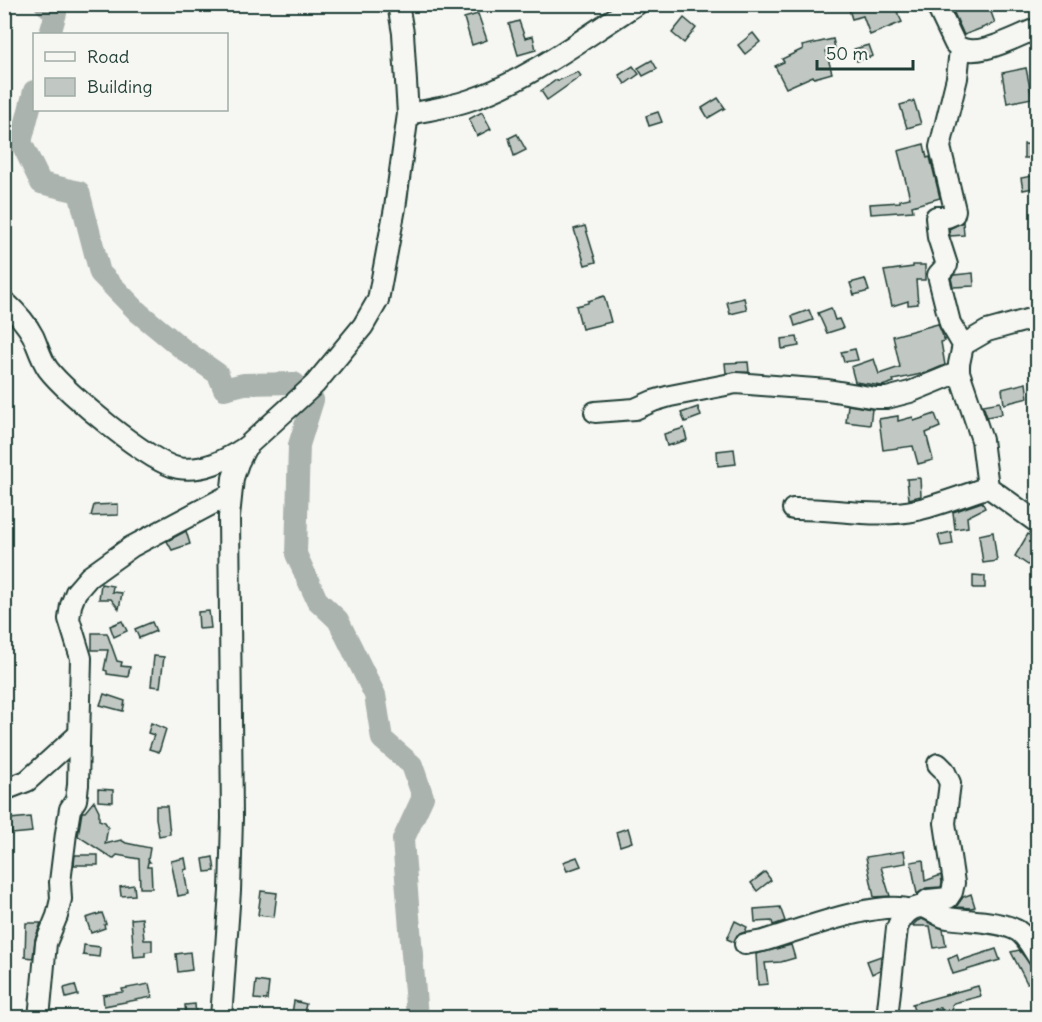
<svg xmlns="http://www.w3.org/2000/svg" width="1042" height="1022" viewBox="0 0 1042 1022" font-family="Delius,sans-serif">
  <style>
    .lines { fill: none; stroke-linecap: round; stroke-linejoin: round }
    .river { stroke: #aab3ae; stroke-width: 22 }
    .building { fill: #c1c8c3; stroke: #1f3d34; stroke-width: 1.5 }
    .minor-casing { stroke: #1f3d34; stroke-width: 24 }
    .minor { stroke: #f6f6f2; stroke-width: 20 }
  </style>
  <rect width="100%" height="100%" fill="#f6f6f2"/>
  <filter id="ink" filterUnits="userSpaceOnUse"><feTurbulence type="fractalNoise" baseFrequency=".0167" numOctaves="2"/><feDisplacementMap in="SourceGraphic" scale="12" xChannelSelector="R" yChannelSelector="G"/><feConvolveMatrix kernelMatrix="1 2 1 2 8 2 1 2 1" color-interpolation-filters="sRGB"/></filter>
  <g filter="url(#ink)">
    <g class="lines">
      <!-- river -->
      <g class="river">
        <polyline points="45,4 56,13 50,34"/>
        <polyline points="34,91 21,142 41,183 79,192 100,273 139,313 184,350 218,374 224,389 244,384 294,383 313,400 299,445 296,554 317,600 338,620 375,695 382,739 412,765 423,797 403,840 417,1018"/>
      </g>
    </g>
    <!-- building -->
    <g class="building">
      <polygon points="854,4 915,4 915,6 897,12 902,22 870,35 863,16 852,19 848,6"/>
      <polygon points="950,4 988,4 995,23 964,35"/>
      <polygon points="478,14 487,40 472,45 464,18"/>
      <polygon points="684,18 696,28 684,43 672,33"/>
      <polygon points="519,21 525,38 533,36 536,50 518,55 509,24"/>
      <polygon points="753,33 760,42 745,54 738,45"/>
      <polygon points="833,39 835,48 826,51 832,73 814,78 813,76 786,88 775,66 784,62 782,59 803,49 802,46"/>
      <polygon points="869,45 873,56 857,61 854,49"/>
      <polygon points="652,60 657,69 643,76 638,68"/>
      <polygon points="633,66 639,74 625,84 619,75"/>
      <polygon points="1026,68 1032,98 1007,103 1002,73"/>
      <polygon points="578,72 581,76 547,100 541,91 556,80 557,81"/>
      <polygon points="718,98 725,108 708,118 702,108"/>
      <polygon points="914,101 921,124 907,128 900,105"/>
      <polygon points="482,112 491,129 477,136 469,119"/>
      <polygon points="658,112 662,122 649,126 646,116"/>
      <polygon points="517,134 526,150 514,156 509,138"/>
      <polygon points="924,144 927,158 930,157 940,198 912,206 913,211 871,214 870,204 900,202 900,200 910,198 898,151"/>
      <polygon points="1024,144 1035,145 1035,158 1024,158"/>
      <polygon points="1038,175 1038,187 1023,190 1021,178"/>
      <polygon points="963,222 964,235 950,236 949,229"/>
      <polygon points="585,226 596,262 585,265 574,229"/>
      <polygon points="913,265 925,265 925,280 916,280 918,304 908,305 908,301 892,306 884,271 913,267"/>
      <polygon points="973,273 974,286 953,287 951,278 954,275"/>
      <polygon points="865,279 869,291 854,295 850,283"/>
      <polygon points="604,296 611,322 582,329 576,306 588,303 588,301"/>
      <polygon points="744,298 747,310 730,314 727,302"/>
      <polygon points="831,308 835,320 839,319 843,328 827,333 818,313"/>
      <polygon points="809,310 813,320 795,326 792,316"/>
      <polygon points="938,324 945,341 941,342 945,365 926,373 893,380 894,382 882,386 855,382 851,367 874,359 879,374 900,367 893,336"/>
      <polygon points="797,337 799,346 782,349 781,339"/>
      <polygon points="855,349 858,360 844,362 841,352"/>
      <polygon points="748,362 749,372 726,373 725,363"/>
      <polygon points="1026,383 1028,398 1004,404 1002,389"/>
      <polygon points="1000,402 1002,414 987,417 983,405"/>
      <polygon points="848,405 872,409 870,425 846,422"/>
      <polygon points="698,407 701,416 685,422 681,413"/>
      <polygon points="935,414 940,427 926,433 933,460 918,464 913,446 883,450 879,419 898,416 898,421 913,417 914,421"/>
      <polygon points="684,428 687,440 667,446 664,434"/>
      <polygon points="734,449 736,464 718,466 717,451"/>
      <polygon points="920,478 921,496 909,499 907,479"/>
      <polygon points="982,502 985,508 967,517 968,527 955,529 953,512"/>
      <polygon points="118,504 118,515 91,516 94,505"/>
      <polygon points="186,531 190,544 172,550 167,541"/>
      <polygon points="951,532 953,544 941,546 938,535"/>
      <polygon points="993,532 997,561 983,563 979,535"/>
      <polygon points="1028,534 1038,541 1038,557 1031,567 1015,556"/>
      <polygon points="973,575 985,576 985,588 973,588"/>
      <polygon points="101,584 113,586 112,592 122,593 119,609 111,599 99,599"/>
      <polygon points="209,611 211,628 199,629 198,612"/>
      <polygon points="122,621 127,631 114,637 110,626"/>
      <polygon points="152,622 156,631 139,638 135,629"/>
      <polygon points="92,633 107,633 117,661 122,662 121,666 130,667 128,677 107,674 107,671 104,670 108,650 92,650"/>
      <polygon points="154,656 164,657 160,687 151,686"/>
      <polygon points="104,694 125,701 123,711 100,705"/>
      <polygon points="151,723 166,729 159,752 149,749 154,735 148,733"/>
      <polygon points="98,789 113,790 113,802 98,801"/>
      <polygon points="94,801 99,811 99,820 105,822 108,827 105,844 121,840 126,843 150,848 148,860 150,862 148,862 147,867 151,867 152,888 140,888 139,859 117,855 113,859 78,836 82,812 85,812"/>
      <polygon points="156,806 167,806 170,834 159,836 156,818"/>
      <polygon points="30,817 32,832 12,834 10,819"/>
      <polygon points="628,828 632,842 620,846 616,832"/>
      <polygon points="904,851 906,863 881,867 890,896 874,897 866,857"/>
      <polygon points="75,855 98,855 98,865 74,865"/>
      <polygon points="213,857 215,871 205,872 203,859"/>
      <polygon points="577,857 581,866 567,871 563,862"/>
      <polygon points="185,858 187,869 184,870 188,894 178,896 171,861"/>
      <polygon points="923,860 925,881 941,875 942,883 941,887 926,888 917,894 911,862"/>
      <polygon points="765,872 771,880 757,891 751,883"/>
      <polygon points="134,885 135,895 121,896 120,887"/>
      <polygon points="261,891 277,893 274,917 258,915"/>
      <polygon points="971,894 975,907 971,908 956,907 963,897"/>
      <polygon points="780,907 785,921 773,925 772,921 755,922 754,909"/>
      <polygon points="102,913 106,924 104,925 105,928 91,933 86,918"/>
      <polygon points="142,918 144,940 152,940 152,951 145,952 145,956 134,957 131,919"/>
      <polygon points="922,919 943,929 946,946 934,948 930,926 912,926 917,921"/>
      <polygon points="735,921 747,927 745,932 737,935 734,942 727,939"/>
      <polygon points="26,923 41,923 35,939 33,958 25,957"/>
      <polygon points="84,945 100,947 99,957 83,955"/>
      <polygon points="791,945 795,958 781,962 765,963 768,984 758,985 756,954"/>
      <polygon points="996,949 1000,960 953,974 948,959 957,955 959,961"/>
      <polygon points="1019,950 1038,974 1038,978 1027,983 1011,952"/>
      <polygon points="190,952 192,970 178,972 176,954"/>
      <polygon points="881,956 880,970 872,974 867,961"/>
      <polygon points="256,981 269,983 267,1000 254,999"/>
      <polygon points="149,984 152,997 104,1006 103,995 123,992 122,989"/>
      <polygon points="75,985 78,995 66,998 64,988"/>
      <polygon points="978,986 981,996 954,1003 952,1005 955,1017 944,1017 943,1009 941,1009 940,1007 916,1017 912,1004"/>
      <polygon points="294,1001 306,1004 303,1017 292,1014"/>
      <polygon points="195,1004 196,1017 186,1017 185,1005"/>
    </g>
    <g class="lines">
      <!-- minor casing -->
      <g class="minor-casing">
        <g id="minor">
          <path d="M936,4L955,44C973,62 1017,36 1038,28"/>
          <polyline points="960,49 957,78 940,147 955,210 954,214 947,217 936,217 938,237 947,265 938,275 950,323 963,345 959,364 959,372 982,440 988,487 1038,523"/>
          <path d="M408,114C429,110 450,107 470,100C531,79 583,38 637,4"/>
          <path d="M4,301C15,311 26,322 33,336C38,347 41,359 48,369C66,393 150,463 178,468C203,472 226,460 246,447"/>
          <polyline points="963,345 987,331 1038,317"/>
          <polyline points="595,412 635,409 653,401 670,396 736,383 828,390 876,398 887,398 910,392 959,372"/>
          <path d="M793,509C834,508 877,519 917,510C941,504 965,495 988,487"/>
          <polyline points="4,790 27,781 78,735"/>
          <polyline points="921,907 928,900 948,898 952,892 954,883 945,823 950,783 944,770 938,764"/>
          <path d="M745,944L763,941C797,931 879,899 910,910"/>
          <polyline points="39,1018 46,943 57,916 61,899 60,882 66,833 70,809 76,800 78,785 81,658 69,619 71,605 76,592 89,577 131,547 231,494"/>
          <polyline points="221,1018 230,891 232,818 229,517 233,478 238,463 246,447 315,384 363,326 378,300 395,208 408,114 403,33 398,4"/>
          <path d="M887,1018L897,928C902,915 915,901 930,910C937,913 940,917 948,918C967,921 1002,921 1018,931C1027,937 1032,948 1038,957"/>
        </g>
      </g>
      <!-- minor -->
      <use href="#minor" class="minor"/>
    </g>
  </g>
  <!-- margin -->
  <rect width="1042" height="1022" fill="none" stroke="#f6f6f2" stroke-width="24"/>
  <rect x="12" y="12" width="1018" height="998" fill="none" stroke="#1f3d34" stroke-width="2" filter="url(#ink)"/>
  <!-- legend -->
  <rect x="33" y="33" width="195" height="78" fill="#f6f6f2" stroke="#a0aca6" stroke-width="1.5"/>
  <rect x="45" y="52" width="30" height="9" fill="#f6f6f2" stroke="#a0aca6" stroke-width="1.5"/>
  <text x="87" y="63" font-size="18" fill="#1f3d34">Road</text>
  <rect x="45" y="78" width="30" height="18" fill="#c1c8c3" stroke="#a0aca6" stroke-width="1.5"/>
  <text x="87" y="93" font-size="18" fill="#1f3d34">Building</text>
  <!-- scale -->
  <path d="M817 60v9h96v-9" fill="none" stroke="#1f3d34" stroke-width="3"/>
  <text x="826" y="60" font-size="18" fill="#1f3d34" stroke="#f6f6f2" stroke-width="4.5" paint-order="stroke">50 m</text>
</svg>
